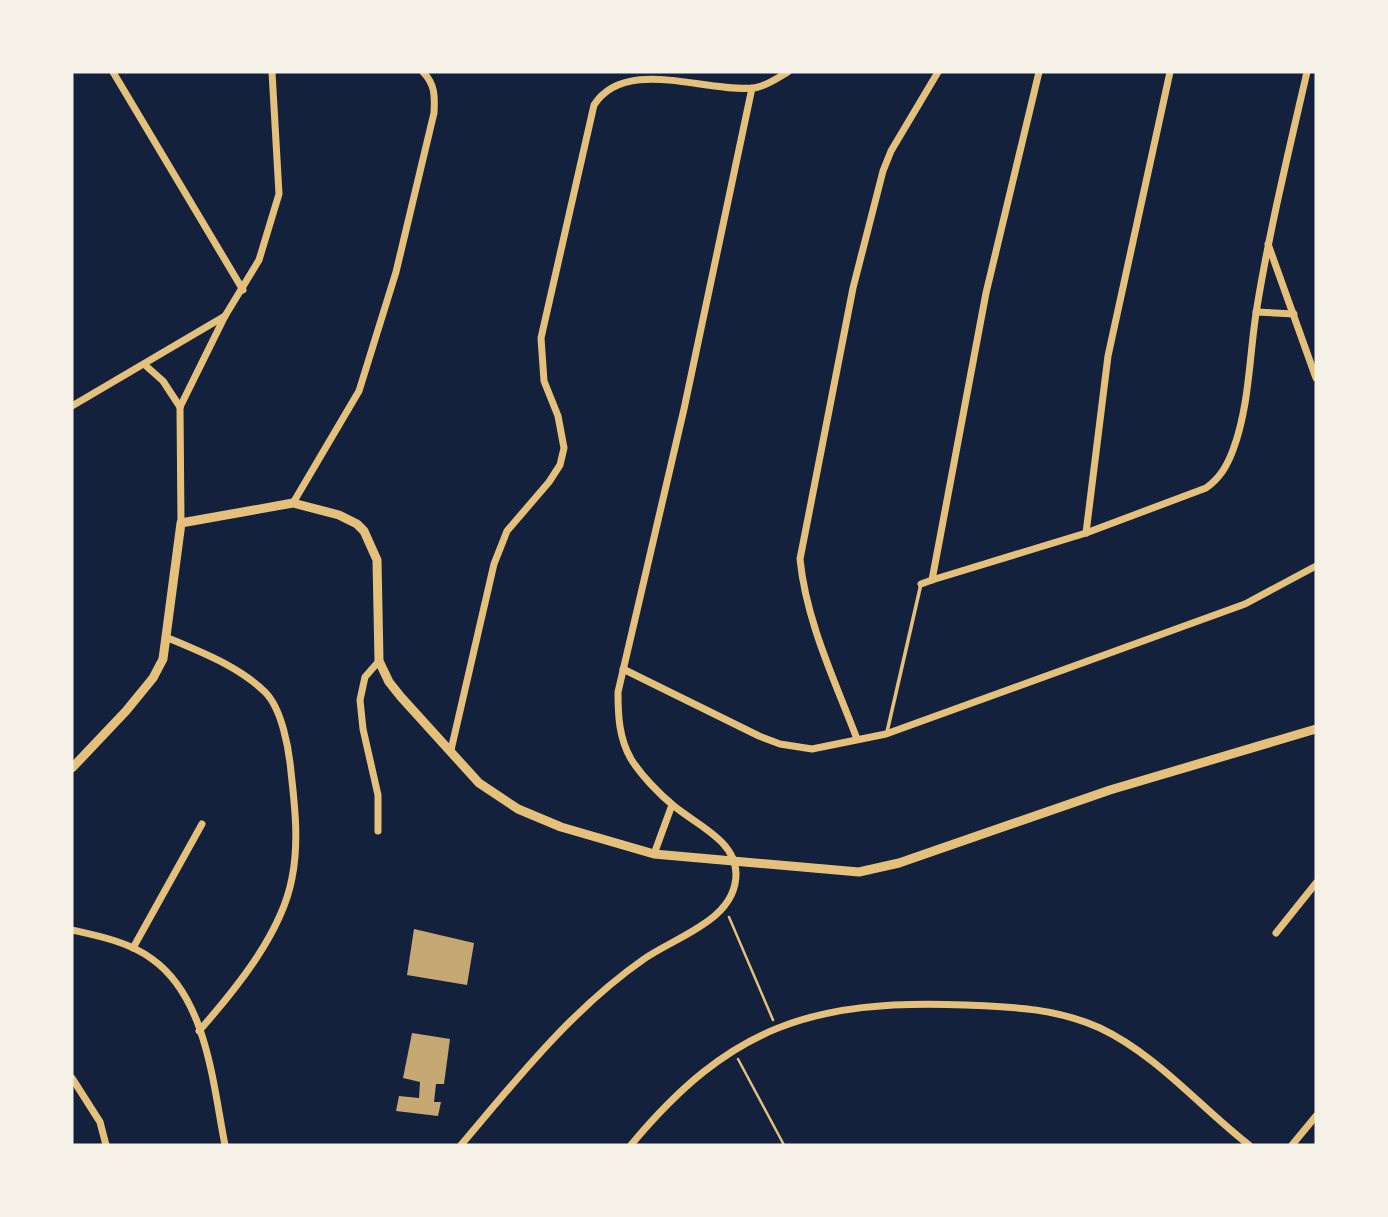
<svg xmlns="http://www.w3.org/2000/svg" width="1388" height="1217" viewBox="0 0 1388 1217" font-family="'Varela Round',sans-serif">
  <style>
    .building { fill: #c6a872 }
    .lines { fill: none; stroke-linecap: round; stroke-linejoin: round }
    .path { stroke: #e5c07b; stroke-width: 2.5 }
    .service { stroke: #e5c07b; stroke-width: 3.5 }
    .minor { stroke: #e5c07b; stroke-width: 7 }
    .tertiary { stroke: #e5c07b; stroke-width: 9 }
  </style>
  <rect width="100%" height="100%" fill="#14213d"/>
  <!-- building -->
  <g class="building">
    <polygon points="414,929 474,943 467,985 407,975"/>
    <polygon points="412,1033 450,1039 444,1084 436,1084 434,1102 441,1102 438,1116 396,1111 399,1096 419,1098 420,1082 403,1078"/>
  </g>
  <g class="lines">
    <!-- path -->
    <g class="path">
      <polyline points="729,917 773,1020"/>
      <polyline points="738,1059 784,1145"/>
    </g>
    <!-- service -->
    <polyline class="service" points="887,732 921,584"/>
    <!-- minor -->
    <g class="minor">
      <polyline points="113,72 243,290"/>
      <polyline points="1268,244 1316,378"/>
      <polyline points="1256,312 1294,314"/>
      <polyline points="145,365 163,381 180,407"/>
      <polyline points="72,406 225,316"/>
      <path d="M293,503L359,391L396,272L434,113C435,96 435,84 423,72"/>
      <polyline points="181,523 180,407 225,316 259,260 279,194 272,72"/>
      <polyline points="1086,533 1108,356 1170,72"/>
      <path d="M932,580L1086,533L1206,488C1220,478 1227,466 1233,450C1250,404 1249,355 1257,307C1270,228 1289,150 1307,72"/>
      <polyline points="921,584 932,580 986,293 1039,72"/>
      <path d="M168,638C203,653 238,666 265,692C282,709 289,749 291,772C295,807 299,843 292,878C282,933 235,990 199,1031"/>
      <polyline points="623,669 759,736 780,744 812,749 886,734 1245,604 1316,566"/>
      <path d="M857,739C835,681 806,621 800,559L853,288L883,171L891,151L938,72"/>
      <path d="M451,750L494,564L507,531L549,482L560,465L564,448L558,416L544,381L541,338L594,105C626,56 705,93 754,88C767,86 777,78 788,72"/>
      <polyline points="378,831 378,795 363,729 360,700 365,677 379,661"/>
      <polyline points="654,854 672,805"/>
      <path d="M72,930C99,936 129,942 152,959C207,998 213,1085 225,1145"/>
      <polyline points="1276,933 1316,883"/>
      <polyline points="133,948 202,824"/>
      <polyline points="72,1078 100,1122 106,1145"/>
      <path d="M461,1145C517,1079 572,1009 644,959C677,936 736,920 736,874C736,841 697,825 674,806C659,794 641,775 631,759C619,738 618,716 618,692L684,409L752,88"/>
      <path d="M631,1145C730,1026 812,999 965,1005C1012,1007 1056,1008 1100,1028C1157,1055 1200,1107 1249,1145"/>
      <polyline points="1292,1145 1316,1116"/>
    </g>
    <!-- tertiary -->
    <polyline class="tertiary" points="72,768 126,711 153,678 163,659 181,523 293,503 339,515 357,524 364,531 377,560 379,661 389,682 401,697 479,783 518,809 561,827 654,854 859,872 899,863 1110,790 1316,729"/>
  </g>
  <!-- border -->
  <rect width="1388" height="1217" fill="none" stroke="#f6f1e7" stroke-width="147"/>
</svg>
